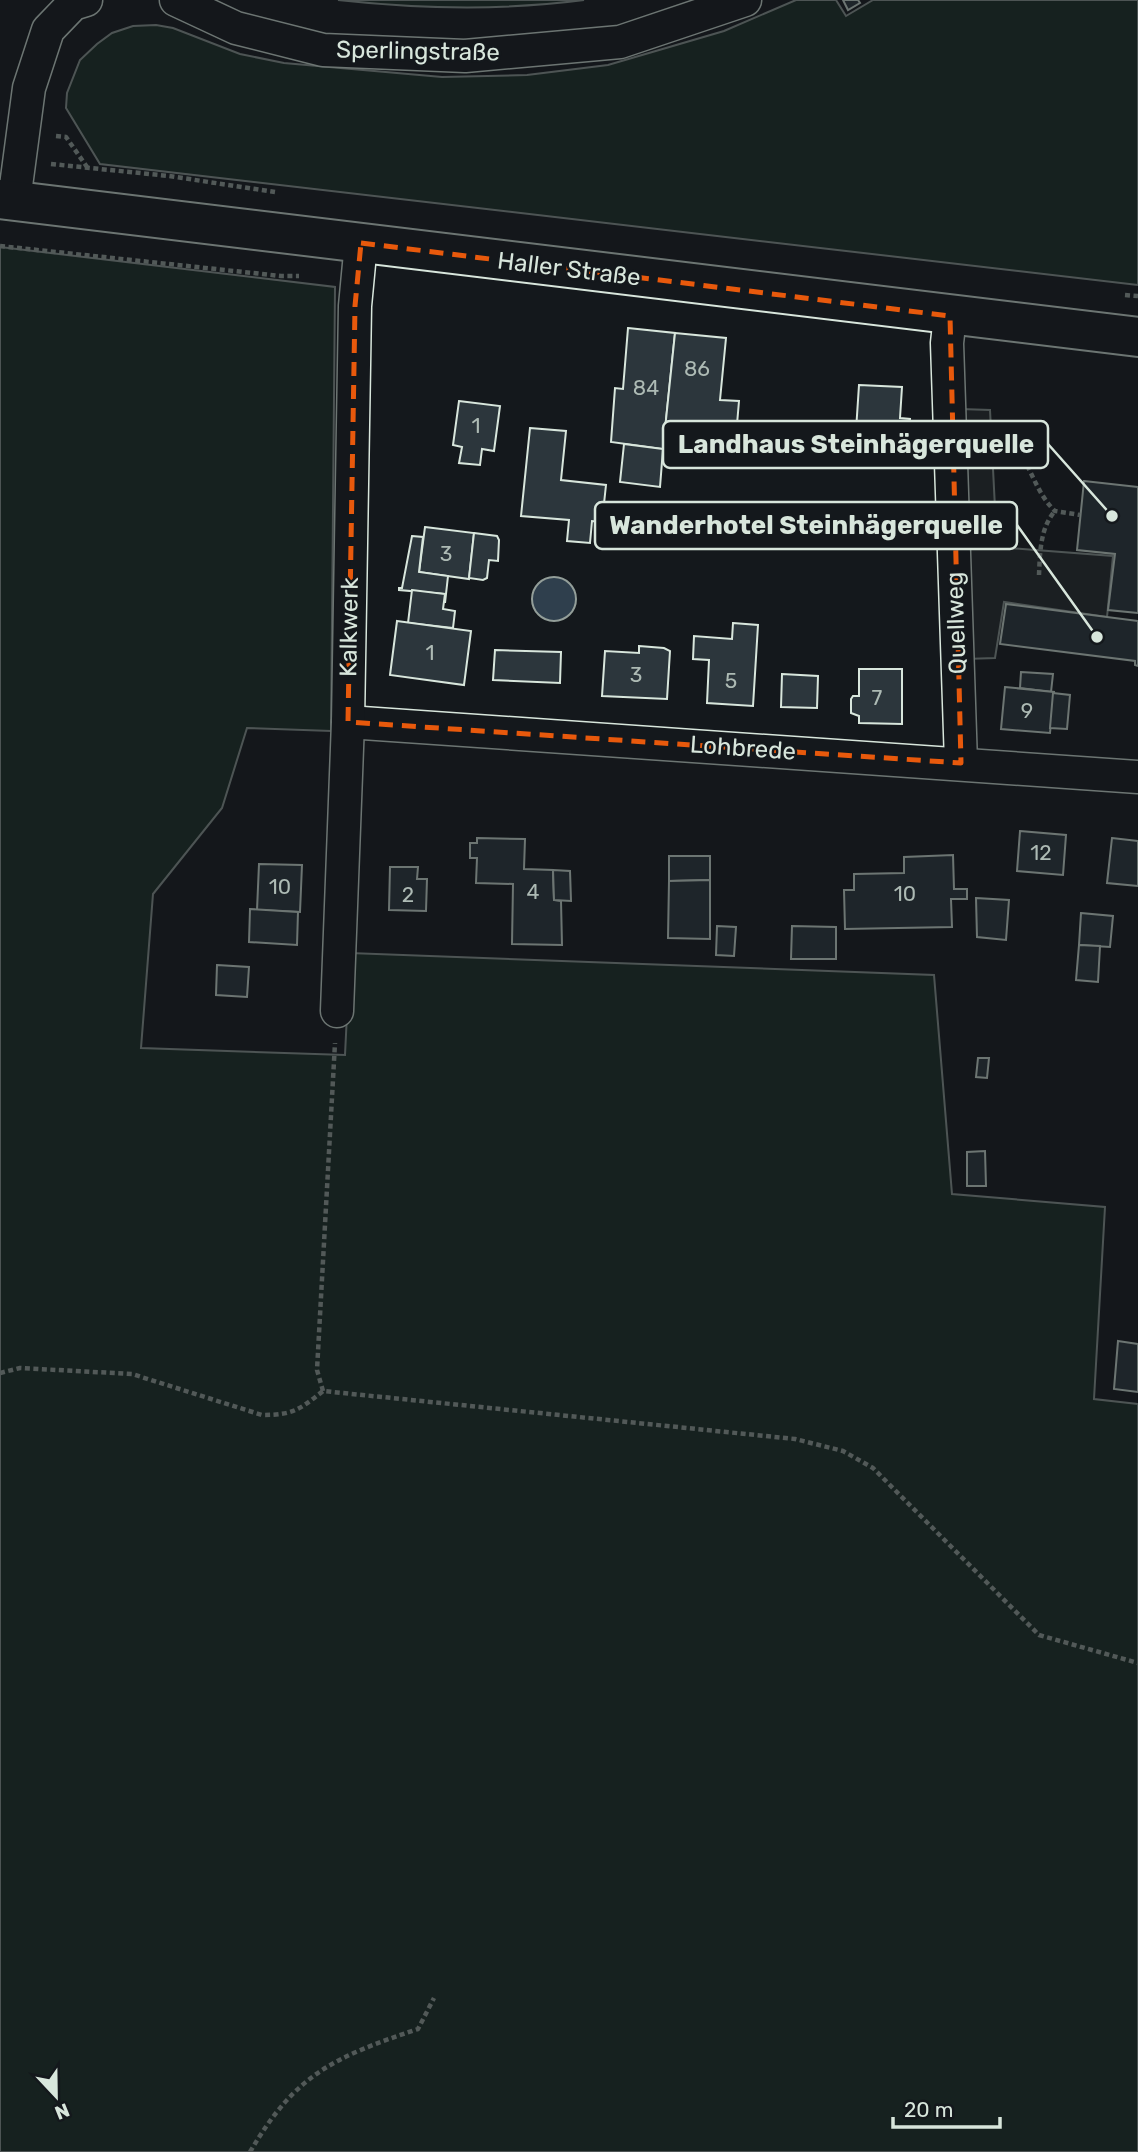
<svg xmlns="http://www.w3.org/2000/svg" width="1138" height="2152" viewBox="0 0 1138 2152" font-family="Rubik,sans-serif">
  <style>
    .green { fill: #1a2d24; stroke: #939e99; stroke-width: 2 }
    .parking { fill: #24282b; stroke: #939e99; stroke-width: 2 }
    .water { fill: #2f3f4d; stroke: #939e99; stroke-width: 2 }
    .building { fill: #2c363c; stroke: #d8e6dc; stroke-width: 2 }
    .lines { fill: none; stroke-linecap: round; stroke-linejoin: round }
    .street-casing { stroke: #d8e6dc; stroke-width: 35 }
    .secondary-casing { stroke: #d8e6dc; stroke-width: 42 }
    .path { stroke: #9da8a2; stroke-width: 4.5; stroke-dasharray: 5 3.5; stroke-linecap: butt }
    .street { stroke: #14181c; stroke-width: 32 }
    .secondary { stroke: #14181c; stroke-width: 38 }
    .marked { fill: none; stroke: #e8590c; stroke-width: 5; stroke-dasharray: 14 9; stroke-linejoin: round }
    .labels { text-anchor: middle; stroke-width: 5; stroke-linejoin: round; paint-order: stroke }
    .number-label { font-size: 21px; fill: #adbab4 }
    .street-label { font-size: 24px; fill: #d8e6dc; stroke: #14181c }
    .leader { fill: none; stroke: #d8e6dc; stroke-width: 2.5 }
    .callout-dot { fill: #d8e6dc; stroke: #14181c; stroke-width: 2.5 }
    .callout { fill: #14181c; stroke: #d8e6dc; stroke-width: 2.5 }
    .callout-label { font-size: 26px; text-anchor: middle; font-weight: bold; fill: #d8e6dc }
  </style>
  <rect width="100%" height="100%" fill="#14181c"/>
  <!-- green -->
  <g class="green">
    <path d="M338,0H584C502,11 420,9 338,0Z"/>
    <polygon points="796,0 836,0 846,16 873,0 1138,0 1138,285 100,164 66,108 67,93 80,60 97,44 112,33 133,26 156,25 173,28 240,54 284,63 442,77 527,75 608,65 724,31"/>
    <polygon points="0,247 335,287 331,731 247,728 222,808 153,894 141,1048 345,1055 350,953 934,975 952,1194 1105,1207 1094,1399 1138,1404 1138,2152 0,2152"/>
  </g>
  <!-- parking -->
  <polygon class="parking" points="960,409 990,410 997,547 1113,556 1107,617 1004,602 995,658 965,659"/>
  <!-- water -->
  <circle class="water" cx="554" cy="599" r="22"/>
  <!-- building -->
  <g class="building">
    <polygon points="843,0 858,0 860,3 848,10"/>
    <polygon points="628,328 675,333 663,449 611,442 615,388 623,389"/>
    <polygon points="675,333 726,338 720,400 739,401 736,436 665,429"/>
    <polygon points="859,385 902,387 900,418 910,419 909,430 899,429 898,446 882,445 881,463 854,461"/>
    <polygon points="459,401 500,406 494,451 482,449 480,465 459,463 462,447 453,445"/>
    <polygon points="530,428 566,431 561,480 606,485 602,522 592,521 590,543 567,541 569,520 521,516"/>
    <polygon points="624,444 663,449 660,487 620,482"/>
    <polygon points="1084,481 1138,487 1138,613 1108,610 1115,554 1077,550"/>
    <polygon points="929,523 932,547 914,549 911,525"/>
    <polygon points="425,527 474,533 469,579 419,572"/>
    <polygon points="474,533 497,536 499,540 498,561 489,560 487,578 483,580 469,578"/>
    <polygon points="412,536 423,537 419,572 448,576 445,603 445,594 399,590 399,588 402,588"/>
    <polygon points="412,590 445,594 443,609 455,611 453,628 408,623"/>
    <polygon points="1006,604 1138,621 1138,666 1135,665 1135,661 1000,644"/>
    <polygon points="397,621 471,631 464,685 390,675"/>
    <polygon points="733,623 758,625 753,706 707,703 709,660 693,659 694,636 732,639"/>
    <polygon points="639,646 664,648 670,651 667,699 602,696 605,651 639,653"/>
    <polygon points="495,650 561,652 560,683 493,680"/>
    <polygon points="859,669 902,669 902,724 859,723 859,716 851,713 851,699 853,696 859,696"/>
    <polygon points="1021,672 1053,674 1051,692 1020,688"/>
    <polygon points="782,674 818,676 817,708 781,707"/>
    <polygon points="1005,687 1054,692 1050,733 1001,729"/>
    <polygon points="1053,693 1070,695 1067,729 1050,728"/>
    <polygon points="1020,831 1066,835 1063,875 1017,871"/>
    <polygon points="477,838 525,839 524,869 553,870 554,900 561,901 562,945 512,944 513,884 476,883 477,858 470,858 470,843 477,843"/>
    <polygon points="1112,838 1138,841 1138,886 1107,883"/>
    <polygon points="953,855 954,889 967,889 967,899 951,899 952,927 845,929 844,890 854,890 854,874 904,873 904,857"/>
    <polygon points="669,856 710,856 710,880 669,881"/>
    <polygon points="259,864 302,865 300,912 257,910"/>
    <polygon points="390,867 418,867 417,879 427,879 426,911 389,910"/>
    <polygon points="553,870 570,871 571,901 554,900"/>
    <polygon points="710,880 710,939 668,938 669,881"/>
    <polygon points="976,898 1009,900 1006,940 977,937"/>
    <polygon points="250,909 298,912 297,945 249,942"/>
    <polygon points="1081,913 1113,916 1110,947 1079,945"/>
    <polygon points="717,926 736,927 734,956 716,955"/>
    <polygon points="792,926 836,927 836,959 791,959"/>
    <polygon points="1079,945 1100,946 1098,982 1076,980"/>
    <polygon points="217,965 249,967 247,997 216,995"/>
    <polygon points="978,1058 989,1058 987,1078 976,1077"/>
    <polygon points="985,1151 986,1186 967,1186 967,1152"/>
    <polygon points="1118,1341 1138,1344 1138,1392 1114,1389"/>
  </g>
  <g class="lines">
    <!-- street casing -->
    <g class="street-casing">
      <g id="street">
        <polyline points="176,0 236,28 323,50 465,56 620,42 745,0"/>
        <polyline points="14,201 29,88 48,30 73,4 86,0"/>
        <polyline points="950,316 947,343 961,763"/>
        <polyline points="348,722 1138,777"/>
        <polyline points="337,1011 348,722 355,306 361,243"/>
      </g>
    </g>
    <!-- secondary casing -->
    <g class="secondary-casing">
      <polyline id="secondary" points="0,199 1138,337"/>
    </g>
    <!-- path -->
    <g class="path">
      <polyline points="56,136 66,137 87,167"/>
      <polyline points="51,164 169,176 275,192"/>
      <polyline points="0,246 281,276 299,276"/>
      <polyline points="1125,295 1138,296"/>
      <path d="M984,432C994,432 1004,432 1011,440C1029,459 1034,491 1055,511L1080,515"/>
      <path d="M1039,575C1040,553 1040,528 1055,511"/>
      <path d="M0,1373L20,1368L132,1374L262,1415C293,1415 299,1410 323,1391L795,1439L843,1451L873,1468L1039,1635L1138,1663"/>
      <polyline points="323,1391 317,1370 335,1043"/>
      <path d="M250,2152C296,2073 335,2057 418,2029L434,1998"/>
    </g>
    <!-- street -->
    <use href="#street" class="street"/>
    <!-- secondary -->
    <use href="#secondary" class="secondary"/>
  </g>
  <!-- marked area -->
  <path d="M0 0H1138V2152H0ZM361,243L950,316L961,763L348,722L355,306Z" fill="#14181c" fill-opacity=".55" fill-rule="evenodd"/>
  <path class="marked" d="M361,243L950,316L961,763L348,722L355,306Z"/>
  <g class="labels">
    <!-- number labels -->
    <g class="number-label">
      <text x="697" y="376">86</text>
      <text x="646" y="395">84</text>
      <text x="476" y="433">1</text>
      <text x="446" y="561">3</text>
      <text x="430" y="660">1</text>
      <text x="636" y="682">3</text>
      <text x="731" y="688">5</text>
      <text x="877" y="705">7</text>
      <text x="1027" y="718">9</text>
      <text x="1041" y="860">12</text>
      <text x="280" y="894">10</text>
      <text x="533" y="899">4</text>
      <text x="905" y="901">10</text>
      <text x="408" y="902">2</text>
    </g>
    <!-- street labels -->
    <g class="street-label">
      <text transform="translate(418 51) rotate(1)" y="8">Sperlingstraße</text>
      <text transform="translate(569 269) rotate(7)" y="8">Haller Straße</text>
      <text transform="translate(956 623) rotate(-92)" y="8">Quellweg</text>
      <text transform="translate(349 627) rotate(-89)" y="8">Kalkwerk</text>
      <text transform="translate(743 748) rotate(4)" y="8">Lohbrede</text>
    </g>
  </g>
  <!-- callouts -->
  <path class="leader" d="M1112 516L1048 444M1097 637L1017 525"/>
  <g class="callout-dot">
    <circle cx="1112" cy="516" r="7"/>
    <circle cx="1097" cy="637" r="7"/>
  </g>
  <g class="callout">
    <rect x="663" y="421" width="385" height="47" rx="7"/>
    <rect x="595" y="502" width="422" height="47" rx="7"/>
  </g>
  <g class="callout-label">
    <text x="856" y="453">Landhaus Steinhägerquelle</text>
    <text x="806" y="534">Wanderhotel Steinhägerquelle</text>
  </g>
  <!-- north arrow -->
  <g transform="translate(56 2096) rotate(158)" stroke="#14181c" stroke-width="5" paint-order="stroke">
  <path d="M0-5L12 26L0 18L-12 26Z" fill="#d8e6dc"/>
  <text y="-10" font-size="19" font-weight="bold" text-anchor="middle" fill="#d8e6dc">N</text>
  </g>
  <!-- scale -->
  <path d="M893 2117v10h107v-10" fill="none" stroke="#d8e6dc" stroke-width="3.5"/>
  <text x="904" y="2117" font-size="21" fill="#d8e6dc" stroke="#14181c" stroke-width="5" paint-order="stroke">20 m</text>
</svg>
